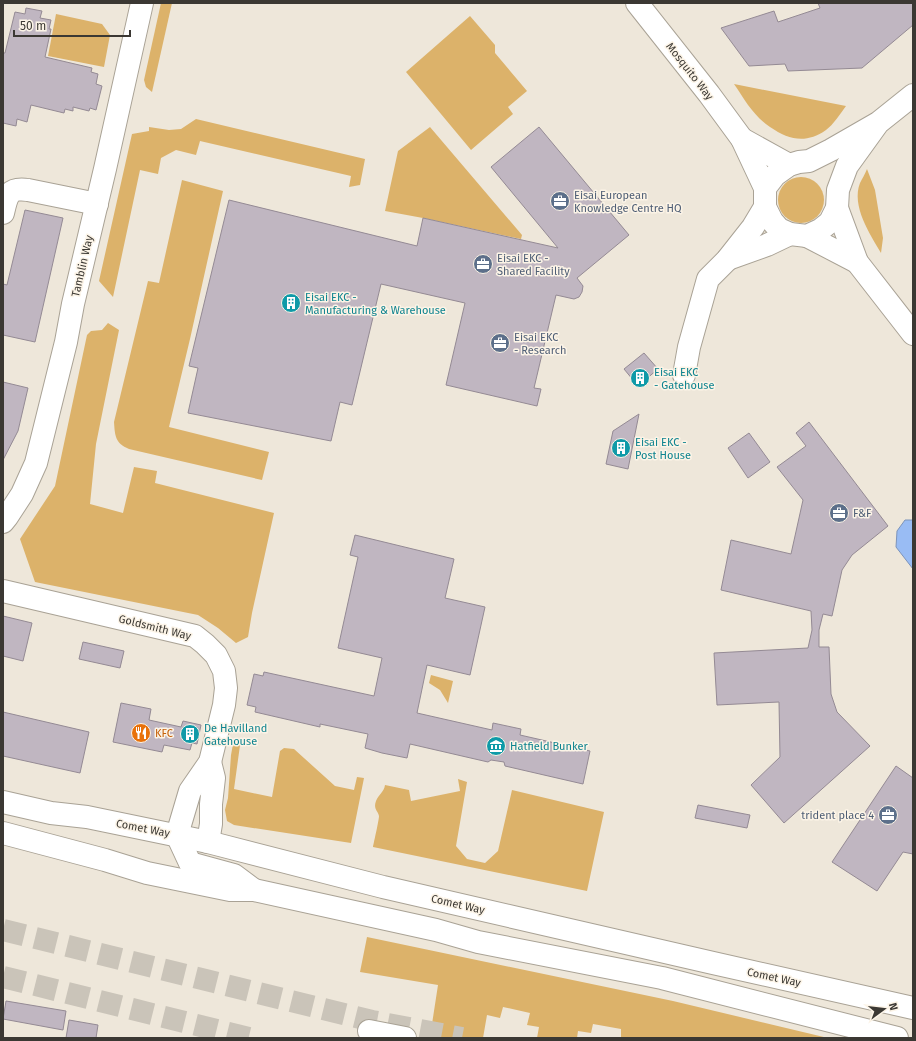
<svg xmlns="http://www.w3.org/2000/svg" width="916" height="1041" viewBox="0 0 916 1041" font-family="'Fira Sans',sans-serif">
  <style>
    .green { fill: #dcb26a }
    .water { fill: #99bcf4; stroke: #7d94ba }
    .building { fill: #c0b6c1; stroke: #948a94 }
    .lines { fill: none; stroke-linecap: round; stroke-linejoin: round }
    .highway-tunnel { stroke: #cac4b9; stroke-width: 22; stroke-dasharray: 22 11; stroke-linecap: butt }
    .minor-casing { stroke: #a9a295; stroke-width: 24 }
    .major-casing { stroke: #a9a295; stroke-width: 24 }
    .minor { stroke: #fff; stroke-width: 22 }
    .major { stroke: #fff; stroke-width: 22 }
    .labels { text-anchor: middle; stroke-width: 3; stroke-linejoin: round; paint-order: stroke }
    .street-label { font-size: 11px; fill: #3b3833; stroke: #fcf4e7 }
    .service-label { font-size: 11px; fill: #4e5e75; stroke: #fcf4e7; text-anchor: start }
    .culture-label { font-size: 11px; fill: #0d838f; stroke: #fcf4e7; text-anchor: start }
    .food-label { font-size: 11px; fill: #c56008; stroke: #fcf4e7; text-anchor: start }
  </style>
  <rect width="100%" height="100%" fill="#eee7da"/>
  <!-- green -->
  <g class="green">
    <polygon points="161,3 172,3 152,92 146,87 144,80"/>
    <polygon points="56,14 102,24 110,35 104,67 48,56"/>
    <polygon points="470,16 495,45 495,53 527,91 508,107 513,114 471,150 406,72"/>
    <path d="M734,84L846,106C841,113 833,125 826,130C806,144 789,140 770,127C761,121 754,113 748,105C743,98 739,91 734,84Z"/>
    <polygon points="196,119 365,159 360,185 349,187 351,176 200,141 196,155 176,150 161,158 158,174 140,170 113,297 99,281 132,134 149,131 149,127 169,130 181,129"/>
    <polygon points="430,127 522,235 521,239 423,218 385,211 398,151"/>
    <path d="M867,169L875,190L883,238L881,253C870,234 851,206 860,183C862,179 865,174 867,169Z"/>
    <circle cx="801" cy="200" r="23"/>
    <path d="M182,180L223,191L190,339L169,427L269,452L262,480L129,449C115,443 115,436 114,422L148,281L159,283Z"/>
    <polygon points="108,323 119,330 96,444 90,504 123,513 134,467 157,471 155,483 274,513 252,613 248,637 236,643 218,628 198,615 35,582 20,539 55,486 87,335 91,331 102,330"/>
    <polygon points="431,675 453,681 448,703 440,690 429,683"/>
    <polygon points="237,738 241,738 234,789 272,797 280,751 284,748 294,749 335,786 354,790 357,777 364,778 351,843 234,825 227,821 225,810 228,798 231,755 233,744"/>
    <path d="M458,779L467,782L456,846L467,859L485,863L498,851L512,790L604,812L587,891L373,847C374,842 379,820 379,816C378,811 373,809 376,801C379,794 384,792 385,785L409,790L411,801L460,791Z"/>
    <polygon points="367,937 673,1001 828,1038 621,1038 621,1029 593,1024 591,1033 578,1031 577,1038 537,1038 539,1027 527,1025 530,1013 503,1007 500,1018 487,1015 483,1038 437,1038 430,1037 438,985 360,972"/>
  </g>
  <!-- water -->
  <polygon class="water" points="905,520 913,520 913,569 896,547 897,531"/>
  <!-- building -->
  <g class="building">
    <polygon points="818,3 913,3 913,25 862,68 788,71 785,64 749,66 721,28 774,11 778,22 820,8"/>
    <polygon points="26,8 42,11 40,18 51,20 49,29 51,29 45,57 92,68 91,72 98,74 96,84 102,86 96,110 90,108 89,111 73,107 73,111 65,109 64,113 31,105 27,122 17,119 16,126 3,123 3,53 5,53 15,12 25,14"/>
    <polygon points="539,127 629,235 577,278 583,286 582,292 579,297 574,299 556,295 534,388 541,389 537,406 446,385 465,303 381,284 352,405 340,402 331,441 188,413 198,368 189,366 229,200 417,246 423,218 558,248 491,167"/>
    <polygon points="25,210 63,218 35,342 3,335 3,284 7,285"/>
    <polygon points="644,353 658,369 638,386 624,369"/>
    <polygon points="3,382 28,388 18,431 3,460"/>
    <polygon points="639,414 628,469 606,464 613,431"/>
    <polygon points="809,422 888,526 852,555 842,570 832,616 823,614 819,630 819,647 829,647 831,694 837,712 870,746 784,823 751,785 780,757 779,702 717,705 714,653 808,648 812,630 811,611 721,590 731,540 791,554 803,500 777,467 806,446 796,433"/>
    <polygon points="749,433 770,462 748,478 728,448"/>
    <polygon points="355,535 454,559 445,598 485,607 470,675 427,665 417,713 492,730 493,723 521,729 520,735 590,751 583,784 505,766 504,762 491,760 488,762 410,744 407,758 382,753 365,748 368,734 320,724 320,727 255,712 256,707 247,705 254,674 263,676 264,672 374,696 382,658 338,648 358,557 350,555"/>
    <polygon points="3,616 32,623 23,661 3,656"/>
    <polygon points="83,642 124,651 120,668 79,659"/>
    <polygon points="121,703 151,709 149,720 181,727 183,721 201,725 197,744 192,743 190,750 164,745 162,752 113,742"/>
    <polygon points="3,712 89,732 80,773 3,756"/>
    <polygon points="896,766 913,778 913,854 903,852 877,891 832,862"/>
    <polygon points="698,805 750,815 747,828 695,818"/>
    <polygon points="6,1001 66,1011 63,1030 3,1019"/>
    <polygon points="69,1020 98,1025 96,1038 66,1038"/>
  </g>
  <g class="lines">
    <!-- highway-tunnel -->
    <g class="highway-tunnel">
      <polyline points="3,930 372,1021 462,1038"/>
      <polyline points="3,977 249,1038"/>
    </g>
    <!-- minor casing -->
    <g class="minor-casing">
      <g id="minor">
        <polyline points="637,3 709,94 742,139 765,188"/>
        <polyline points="878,123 847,166 838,190 837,208 830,222 820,230 807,236 790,234 779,229 772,221 765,207 765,188 775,175 789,165 799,162 809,161 831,150 878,123 913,95"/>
        <polyline points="742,139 789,165"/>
        <polyline points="837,208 857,262 913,334"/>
        <path d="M3,213C7,196 8,187 28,190L97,204"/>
        <polyline points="807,236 857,262"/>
        <polyline points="728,259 767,245 790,234"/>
        <polyline points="684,375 689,347 708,279 727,260 753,227 765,207"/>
        <polyline points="3,522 7,517 22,494 36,463 66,342 73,304 105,169 142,3"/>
        <polyline points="3,591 195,636 205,644 216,655 224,671 226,688 224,705 210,762 190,791 177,835"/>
        <polyline points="208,842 211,824 211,804 214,778 210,762"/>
        <polyline points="369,1031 405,1038"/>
      </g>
    </g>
    <!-- major casing -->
    <g class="major-casing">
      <g id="major">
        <polyline points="3,802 51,813 87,817 208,842 383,887 513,917 713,963 913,1008"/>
        <polyline points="3,833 105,860 147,873 230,890 254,890 436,930 478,942 662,978 897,1038"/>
        <polyline points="177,835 190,863 234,875 254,890"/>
      </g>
    </g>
    <!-- minor -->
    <use href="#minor" class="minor"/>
    <!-- major -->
    <use href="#major" class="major"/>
  </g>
  <!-- icons -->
  <defs>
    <g id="office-disc" transform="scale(1)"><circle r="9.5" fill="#5c6f8a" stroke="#fcf4e7"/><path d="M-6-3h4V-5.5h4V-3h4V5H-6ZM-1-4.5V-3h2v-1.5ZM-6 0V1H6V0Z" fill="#fff"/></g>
    <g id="building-disc" transform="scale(1)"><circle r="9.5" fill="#0f9aa8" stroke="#fcf4e7"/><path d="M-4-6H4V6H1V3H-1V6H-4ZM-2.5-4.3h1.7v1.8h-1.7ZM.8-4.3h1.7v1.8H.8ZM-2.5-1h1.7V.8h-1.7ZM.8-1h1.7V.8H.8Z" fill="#fff"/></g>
    <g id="restaurant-disc" transform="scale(1)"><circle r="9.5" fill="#e8710a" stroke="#fcf4e7"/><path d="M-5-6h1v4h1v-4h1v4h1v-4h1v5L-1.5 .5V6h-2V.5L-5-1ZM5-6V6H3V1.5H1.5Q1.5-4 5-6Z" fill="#fff"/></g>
    <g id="museum-disc" transform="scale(1)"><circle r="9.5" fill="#0f9aa8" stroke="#fcf4e7"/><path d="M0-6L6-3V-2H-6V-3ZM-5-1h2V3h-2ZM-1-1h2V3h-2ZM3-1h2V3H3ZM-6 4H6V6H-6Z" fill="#fff"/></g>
  </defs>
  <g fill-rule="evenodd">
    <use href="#office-disc" x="560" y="201"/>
    <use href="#office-disc" x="483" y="264"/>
    <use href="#building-disc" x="291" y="303"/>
    <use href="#office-disc" x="500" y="343"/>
    <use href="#building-disc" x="640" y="378"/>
    <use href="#building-disc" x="621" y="448"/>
    <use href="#office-disc" x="839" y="513"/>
    <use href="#restaurant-disc" x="141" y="733"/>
    <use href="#building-disc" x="190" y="734"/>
    <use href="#museum-disc" x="496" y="746"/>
    <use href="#office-disc" x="888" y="815"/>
  </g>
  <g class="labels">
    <!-- street labels -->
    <g class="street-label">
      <text transform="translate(690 71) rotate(52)" y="4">Mosquito Way</text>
      <text transform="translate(82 266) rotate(-77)" y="4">Tamblin Way</text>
      <text transform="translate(155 627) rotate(14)" y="4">Goldsmith Way</text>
      <text transform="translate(143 828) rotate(11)" y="4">Comet Way</text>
      <text transform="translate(458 904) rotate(13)" y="4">Comet Way</text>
      <text transform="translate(774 977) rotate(12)" y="4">Comet Way</text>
    </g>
    <!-- service labels -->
    <g class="service-label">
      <text x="574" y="199">Eisai European<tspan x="574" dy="13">Knowledge Centre HQ</tspan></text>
      <text x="497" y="262">Eisai EKC -<tspan x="497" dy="13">Shared Facility</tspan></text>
      <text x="514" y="341">Eisai EKC<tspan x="514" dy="13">- Research</tspan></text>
      <text x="853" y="517">F&amp;F</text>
      <text x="874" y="819" text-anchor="end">trident place 4</text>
    </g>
    <!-- culture labels -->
    <g class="culture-label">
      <text x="305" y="301">Eisai EKC -<tspan x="305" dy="13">Manufacturing &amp; Warehouse</tspan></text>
      <text x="654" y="376">Eisai EKC<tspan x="654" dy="13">- Gatehouse</tspan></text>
      <text x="635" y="446">Eisai EKC -<tspan x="635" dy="13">Post House</tspan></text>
      <text x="204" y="732">De Havilland<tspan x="204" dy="13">Gatehouse</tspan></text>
      <text x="510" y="750">Hatfield Bunker</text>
    </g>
    <!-- food labels -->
    <g class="food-label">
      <text x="155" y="737">KFC</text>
    </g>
  </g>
  <!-- border -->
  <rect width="916" height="1041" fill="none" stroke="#3b3833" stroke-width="8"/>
  <!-- north arrow -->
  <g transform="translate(884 1009) rotate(75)" stroke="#fcf4e7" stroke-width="3" paint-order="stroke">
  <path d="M0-3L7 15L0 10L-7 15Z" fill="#3b3833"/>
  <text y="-6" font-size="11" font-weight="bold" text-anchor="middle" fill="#3b3833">N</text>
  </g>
  <!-- scale -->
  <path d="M14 30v6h116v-6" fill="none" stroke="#3b3833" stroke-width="2"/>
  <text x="20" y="30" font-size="12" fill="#3b3833" stroke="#fcf4e7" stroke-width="3" paint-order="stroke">50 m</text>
</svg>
